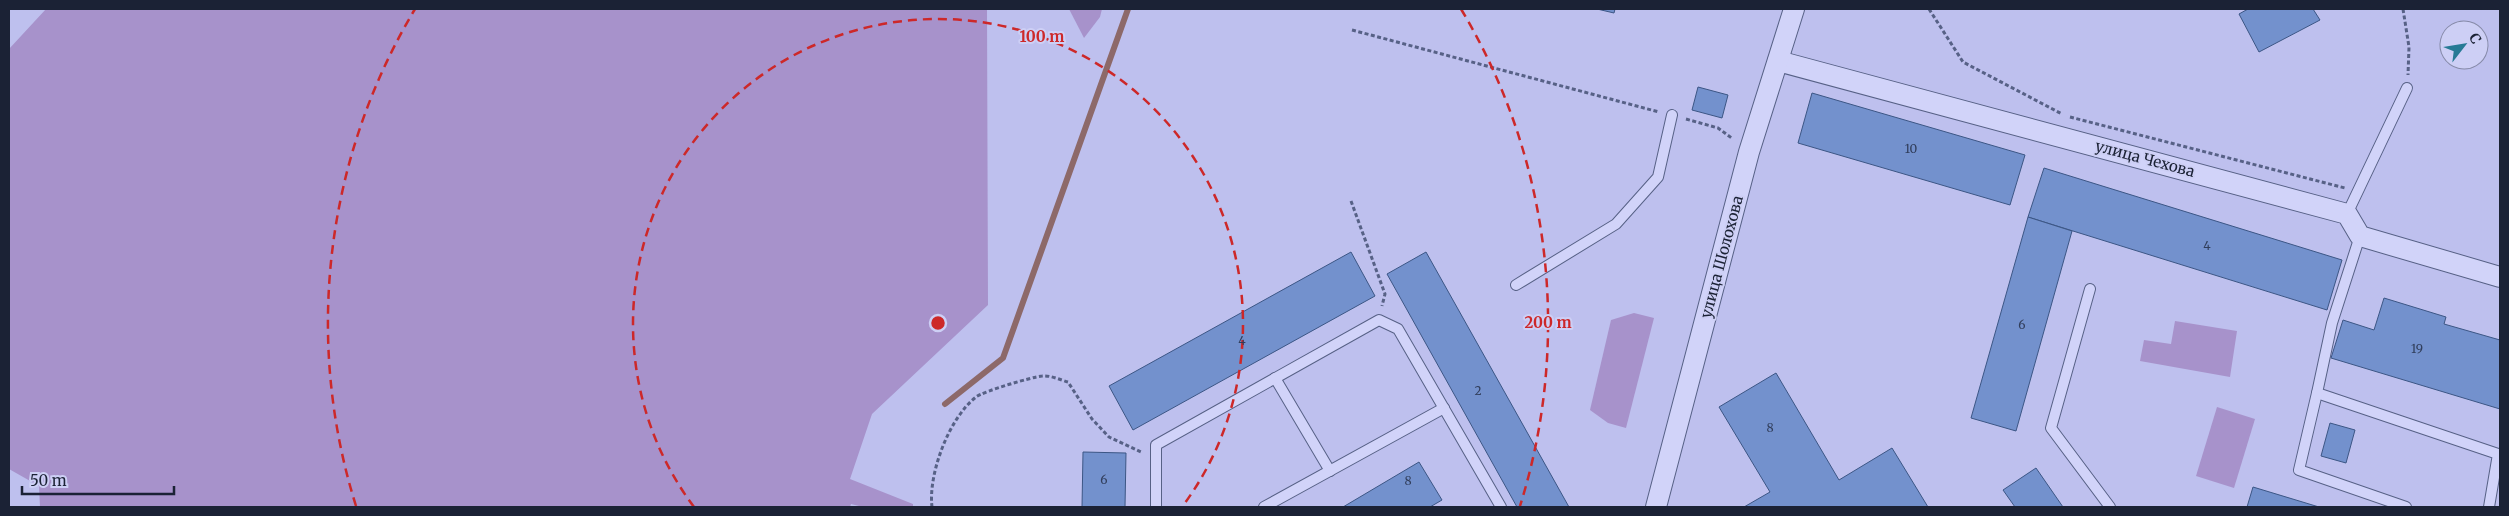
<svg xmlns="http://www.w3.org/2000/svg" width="2509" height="516" viewBox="0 0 2509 516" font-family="Merriweather,serif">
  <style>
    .green { fill: #a792cb }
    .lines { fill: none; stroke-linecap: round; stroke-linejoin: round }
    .stream { stroke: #8d6969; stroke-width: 6 }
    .building { fill: #7391cd; stroke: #3c5685 }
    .lane-casing { stroke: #576186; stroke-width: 12 }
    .street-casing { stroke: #576186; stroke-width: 22 }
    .path { stroke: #576186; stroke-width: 3; stroke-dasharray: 4 2.5; stroke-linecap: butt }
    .lane { stroke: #d1d3f9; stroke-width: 10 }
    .street { stroke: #d1d3f9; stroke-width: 20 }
    .ring { fill: none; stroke: #cd2829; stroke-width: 2.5; stroke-dasharray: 9 6 }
    .labels { text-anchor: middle; stroke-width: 4; stroke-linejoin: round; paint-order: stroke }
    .number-label { font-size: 12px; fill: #313e5b }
    .street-label { font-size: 15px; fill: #1b2235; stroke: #cdcff5 }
    .centre { fill: #cd2829; stroke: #cdcff5; stroke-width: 2.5 }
    .ring-label { font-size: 15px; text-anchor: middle; font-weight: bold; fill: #cd2829; stroke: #cdcff5; stroke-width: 4; stroke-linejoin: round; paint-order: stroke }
  </style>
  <rect width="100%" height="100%" fill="#bec0ee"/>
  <!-- green -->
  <g class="green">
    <polygon points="46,9 987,9 988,305 872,414 850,479 913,504 913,507 863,507 851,504 850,507 40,507 39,486 9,469 9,49"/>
    <polygon points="1069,9 1102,9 1100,17 1084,38"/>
    <polygon points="1634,313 1654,318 1626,428 1608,423 1590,410 1611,320"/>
    <polygon points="2175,321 2237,331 2230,377 2140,361 2144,340 2171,344"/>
    <polygon points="2217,407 2255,419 2234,488 2196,476"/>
  </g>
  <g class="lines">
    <!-- stream -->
    <polyline class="stream" points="945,404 1003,358 1128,9"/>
  </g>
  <!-- building -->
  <g class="building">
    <polygon points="1597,9 1615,9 1614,13"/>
    <polygon points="2248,9 2313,9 2320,20 2259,52 2239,14"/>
    <polygon points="1698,87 1728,95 1722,118 1692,110"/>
    <polygon points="1812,93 2025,155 2010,205 1798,143"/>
    <polygon points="2044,168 2342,260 2327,310 2028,217"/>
    <polygon points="2028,217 2072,231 2016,431 1971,418"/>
    <polygon points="1351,252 1375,296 1133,430 1109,386"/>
    <polygon points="1426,252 1569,507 1517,507 1387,274"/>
    <polygon points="2384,298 2446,317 2444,324 2500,340 2500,409 2331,358 2343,320 2374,330"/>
    <polygon points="1776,373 1839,480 1892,448 1928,507 1744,507 1770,492 1719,407"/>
    <polygon points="2330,423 2355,430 2346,463 2321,456"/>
    <polygon points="1083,452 1126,453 1125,507 1082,507"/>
    <polygon points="1419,462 1442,500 1430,507 1343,507"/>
    <polygon points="2036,468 2063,507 2015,507 2003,490"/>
    <polygon points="2253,487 2319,507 2247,507"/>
  </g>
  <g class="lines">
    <!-- lane casing -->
    <g class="lane-casing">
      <g id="lane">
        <polyline points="2347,214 2407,88"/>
        <polyline points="2360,236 2332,323 2317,393 2498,454 2489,507"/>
        <polyline points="1516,285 1616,224 1658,177 1672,115"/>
        <polyline points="2090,289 2051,428 2110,507"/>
        <polyline points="1275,378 1330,471"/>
        <polyline points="2317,393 2299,470 2406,507"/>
        <polyline points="1156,507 1156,445 1379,320 1398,329 1501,507"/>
        <polyline points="1264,507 1444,408"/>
      </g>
    </g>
    <!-- street casing -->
    <g class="street-casing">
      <g id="street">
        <polyline points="1778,61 2347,214 2360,236 2500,277"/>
        <polyline points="1656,507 1749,152 1794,9"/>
      </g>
    </g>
    <!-- path -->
    <g class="path">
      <polyline points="1929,9 1963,62 2062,114"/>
      <polyline points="2403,9 2409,47 2408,75"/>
      <polyline points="1352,30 1659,112"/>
      <polyline points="2070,117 2345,188"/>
      <polyline points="1686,119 1718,128 1733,139"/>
      <polyline points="1351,201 1385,294 1382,306"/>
      <path d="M932,507C928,474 949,418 976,397C984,391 1032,377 1042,376C1050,375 1061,380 1068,382L1092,419L1109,437L1141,452"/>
    </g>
    <!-- lane -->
    <use href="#lane" class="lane"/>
    <!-- street -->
    <use href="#street" class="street"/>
  </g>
  <!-- distance rings -->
  <g class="ring">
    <path d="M694 507A305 305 0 1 1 1182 507"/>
    <path d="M356 506A610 610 0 0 1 415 9M1461 9A610 610 0 0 1 1520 506"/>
  </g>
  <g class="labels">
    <!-- number labels -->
    <g class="number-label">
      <text x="1911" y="153">10</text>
      <text x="2207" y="250">4</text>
      <text x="2022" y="329">6</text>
      <text x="1242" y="345">4</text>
      <text x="2417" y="353">19</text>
      <text x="1478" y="395">2</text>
      <text x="1770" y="432">8</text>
      <text x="1104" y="484">6</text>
      <text x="1408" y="485">8</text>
    </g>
    <!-- street labels -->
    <g class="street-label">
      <text transform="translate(2145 159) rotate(15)" y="5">улица Чехова</text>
      <text transform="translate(1722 257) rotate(-75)" y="5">улица Шолохова</text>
    </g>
  </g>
  <circle cx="938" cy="323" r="8" class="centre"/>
  <g class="ring-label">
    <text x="1042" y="42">100 m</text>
    <text x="1548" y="328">200 m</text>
  </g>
  <!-- border -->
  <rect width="2509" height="516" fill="none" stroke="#1b2235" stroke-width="20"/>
  <!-- north arrow -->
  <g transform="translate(2464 45) rotate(59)"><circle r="24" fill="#cdcff5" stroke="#868aa8"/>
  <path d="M0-4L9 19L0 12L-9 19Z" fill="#267a95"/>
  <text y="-8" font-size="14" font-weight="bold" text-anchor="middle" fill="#1b2235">С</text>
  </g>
  <!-- scale -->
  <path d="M22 486v8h152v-8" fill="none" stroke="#1b2235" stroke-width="2.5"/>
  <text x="30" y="486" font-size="15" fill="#1b2235" stroke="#cdcff5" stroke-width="4" paint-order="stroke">50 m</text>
</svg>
